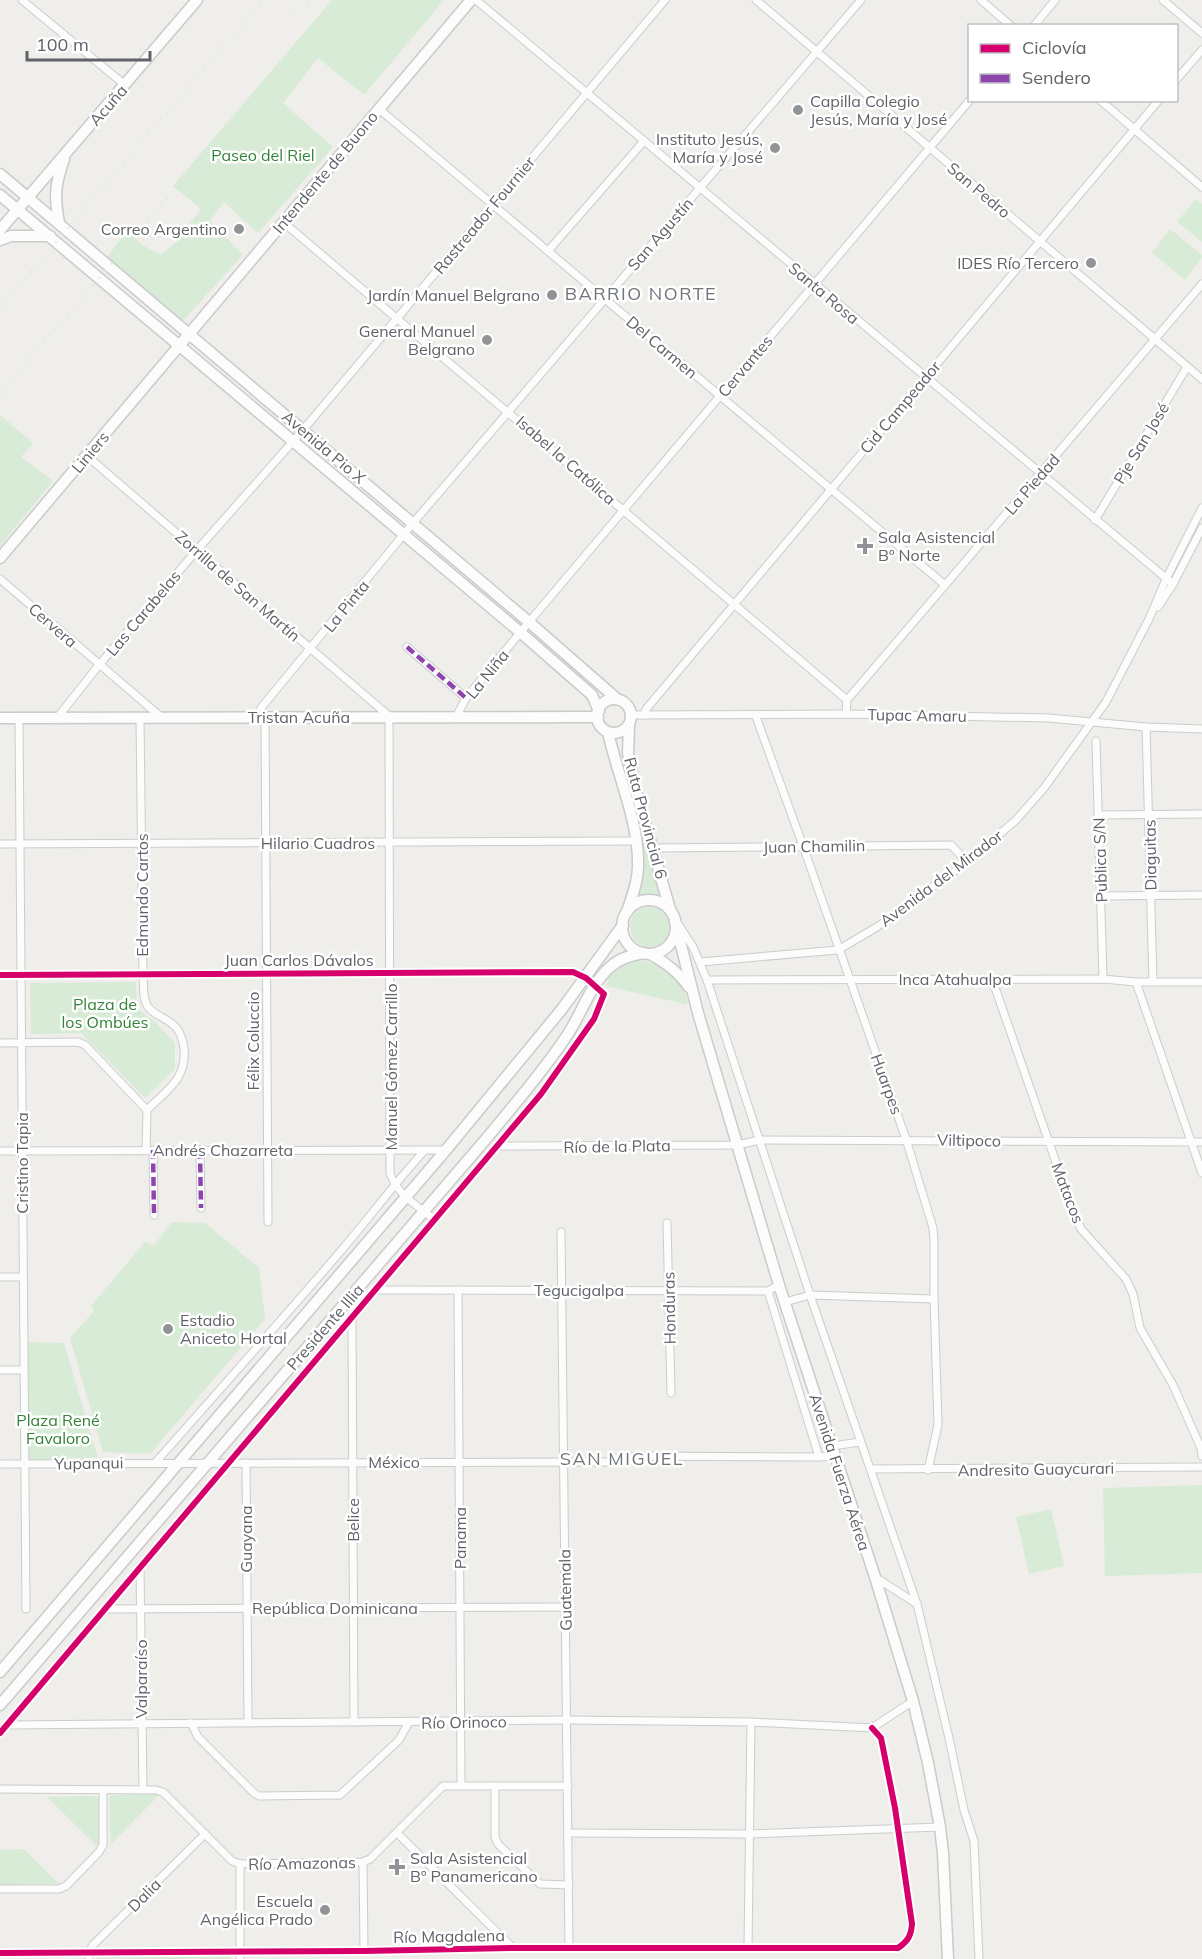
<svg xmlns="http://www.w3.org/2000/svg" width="1202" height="1959" viewBox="0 0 1202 1959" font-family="Mulish,sans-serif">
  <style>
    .green { fill: #d8ebd6 }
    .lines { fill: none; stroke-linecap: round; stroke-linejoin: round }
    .minor-casing { stroke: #cbcccc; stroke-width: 9 }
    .secondary-casing { stroke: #cacacb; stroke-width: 13 }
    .minor { stroke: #fdfcfc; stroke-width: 7 }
    .secondary { stroke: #fdfcfc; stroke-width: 10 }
    .rail { stroke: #e4e4e4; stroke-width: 2; stroke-dasharray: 1.5 8; stroke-linecap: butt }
    .quiet { stroke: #8e44ad; stroke-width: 4.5; stroke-dasharray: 9 4.5; stroke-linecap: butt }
    .cycleway-casing { stroke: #fff; stroke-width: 10 }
    .cycleway { stroke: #d6006c; stroke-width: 6 }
    .poi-dot { fill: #919496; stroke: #fff; stroke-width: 2 }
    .labels { text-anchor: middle; stroke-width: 5; stroke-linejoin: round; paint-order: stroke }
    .poi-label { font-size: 16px; fill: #5f6368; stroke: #fff; text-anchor: end }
    .street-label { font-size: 16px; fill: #5f6368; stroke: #fff }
    .park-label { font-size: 16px; fill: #348238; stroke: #fff }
    .neighbourhood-label { font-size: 18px; letter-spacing: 1.5px; fill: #70757a; stroke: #fff }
  </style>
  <rect width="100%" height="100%" fill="#efeeea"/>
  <!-- green -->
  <g class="green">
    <polygon points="332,0 444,0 364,95 318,58 283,103 333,147 258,233 224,202 210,221 243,255 179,325 104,261 127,231 142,245 161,255 177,241 201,209 173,186"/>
    <polygon points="1196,199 1202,204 1202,242 1177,222"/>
    <polygon points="1170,229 1202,255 1202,258 1185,280 1152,253"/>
    <polygon points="0,415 33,443 21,457 53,481 0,546"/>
    <polygon points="643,835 660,896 653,894 638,895 643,867"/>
    <circle cx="650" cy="927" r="20"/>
    <path d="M632,961C659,959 683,977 688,1003L685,1004L606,986C608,973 621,966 632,961Z"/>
    <polygon points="136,982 137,1009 153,1020 175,1043 175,1069 145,1098 81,1033 31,1034 30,983"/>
    <polygon points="172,1222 205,1223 259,1268 265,1319 150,1454 103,1452 70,1338 94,1311 91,1306 145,1242 154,1245"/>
    <polygon points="27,1342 64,1343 99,1462 27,1461"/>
    <polygon points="1202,1485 1202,1573 1105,1576 1103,1488"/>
    <polygon points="1051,1509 1064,1566 1029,1574 1016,1517"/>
    <polygon points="152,1794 159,1795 111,1844 109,1797 112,1795"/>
    <polygon points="92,1796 98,1797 100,1800 101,1840 97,1846 47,1797"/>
    <polygon points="24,1849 59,1884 0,1885 0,1850"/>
    <polygon points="98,1956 229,1956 232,1959 96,1959"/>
  </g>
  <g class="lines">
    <!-- minor casing -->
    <g class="minor-casing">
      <g id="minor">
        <polyline points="22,0 125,85"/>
        <polyline points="476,0 1173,584"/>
        <polyline points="756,0 1202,379"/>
        <polyline points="981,0 1011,26"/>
        <polyline points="1163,0 1202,33"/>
        <polyline points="1034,26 1055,0"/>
        <polyline points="1176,80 1202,50"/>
        <polyline points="1100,100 1202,187"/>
        <polyline points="379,109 945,585"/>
        <polyline points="283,222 847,700"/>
        <polyline points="548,251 644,141"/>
        <path d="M87,456L389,716L390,1173C397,1195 418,1206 435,1220"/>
        <polyline points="1095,520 1187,367"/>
        <polyline points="0,579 161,717"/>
        <polyline points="1158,607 1173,584 1202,528"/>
        <polyline points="407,647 466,698"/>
        <polyline points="755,714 803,846 906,1139 933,1228 934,1240 934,1299 938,1425 928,1470"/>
        <polyline points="846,714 847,700 1202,284"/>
        <polyline points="631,715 846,714 1049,718 1146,727 1202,729"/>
        <polyline points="643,715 647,708 1159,100"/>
        <path d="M140,717L143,974C144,984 142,998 148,1007C156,1017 171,1019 178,1030C181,1035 183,1042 184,1048C187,1079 167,1090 147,1110L146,1150"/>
        <polyline points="257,717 261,708 413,523 861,0"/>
        <polyline points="265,717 268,1222"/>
        <polyline points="456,717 466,698 529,622 970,100"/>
        <polyline points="19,718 26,1609"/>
        <polyline points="57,718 99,665 197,550 303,430 665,0"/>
        <polyline points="1146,727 1153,982"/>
        <polyline points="1096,741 1103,979"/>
        <polyline points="1098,815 1202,814"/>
        <polyline points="0,844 636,841"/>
        <polyline points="653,848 951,845 967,862"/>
        <polyline points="1101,896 1202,895"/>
        <polyline points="678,924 693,947 707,980 810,1295 917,1604 949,1738 964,1810 974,1841 979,1959"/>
        <polyline points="700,962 838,950 877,927 967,862 1016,820 1044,788 1106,702 1149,619 1166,579 1202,508"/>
        <polyline points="0,975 573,972 586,978 604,994 594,1019 541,1094 0,1733"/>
        <polyline points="992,979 1074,1214 1081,1229 1126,1279 1133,1294 1140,1328 1173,1385 1201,1448 1202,1456"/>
        <polyline points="707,980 1103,979 1136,982 1202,982"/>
        <polyline points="1136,982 1202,1173"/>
        <polyline points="0,1043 78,1042 85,1045 147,1110"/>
        <polyline points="497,1146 737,1145 760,1140 1202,1142"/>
        <polyline points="153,1150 154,1215"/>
        <polyline points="200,1150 201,1208"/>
        <polyline points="0,1151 446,1150"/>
        <polyline points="667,1223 671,1393"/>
        <polyline points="561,1232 569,1948"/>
        <polyline points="0,1277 23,1277"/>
        <polyline points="376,1290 768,1291 779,1285"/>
        <polyline points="458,1290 461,1786"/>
        <polyline points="768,1291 819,1457"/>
        <polyline points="785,1302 810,1295 934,1299"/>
        <polyline points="352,1318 354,1722"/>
        <polyline points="0,1370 23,1370"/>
        <polyline points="832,1446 860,1442"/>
        <polyline points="634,1456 819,1457 836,1456"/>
        <path d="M155,1463C217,1393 279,1323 340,1252C369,1218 395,1183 425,1150"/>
        <polyline points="246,1463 248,1723"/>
        <polyline points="0,1464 611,1462"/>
        <polyline points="871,1469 1202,1467"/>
        <polyline points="140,1567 143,1790"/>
        <polyline points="875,1577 917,1604"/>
        <polyline points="105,1609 566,1607"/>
        <polyline points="191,1723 198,1737 254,1793 259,1796 340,1795 399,1740 409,1722"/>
        <polyline points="7,1725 567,1720 751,1722 872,1728 913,1701"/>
        <polyline points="495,1786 495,1837 498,1844 540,1884 569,1885"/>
        <polyline points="0,1789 156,1790 163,1792 232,1861 240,1864 363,1862 370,1859 443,1786 568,1786"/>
        <polyline points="397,1833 513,1948"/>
        <polyline points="568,1833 749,1834 940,1827"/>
        <polyline points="363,1862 364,1951"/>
        <polyline points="0,1889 59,1889 66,1886 99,1852 103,1845 103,1790"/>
        <polyline points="748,1948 751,1722"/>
        <path d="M0,1953L364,1951L513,1948H898C908,1941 911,1936 912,1924L895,1808L881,1738L872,1728"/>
        <polyline points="89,1959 89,1952 93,1945 205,1834"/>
        <polyline points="240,1959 240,1864"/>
      </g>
    </g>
    <!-- secondary casing -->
    <g class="secondary-casing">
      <g id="secondary">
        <polyline points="0,174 529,622 617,699"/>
        <polyline points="0,195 520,632 592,695 599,711"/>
        <path d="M59,223C54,195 55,185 64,159"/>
        <polyline points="0,230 197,0"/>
        <polyline points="0,240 11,236 50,236"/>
        <polyline points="0,558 471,0"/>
        <circle cx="614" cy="716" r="17"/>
        <polyline points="0,718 598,717"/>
        <polyline points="629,726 628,753 637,795 670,909"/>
        <path d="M608,732C617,774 638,819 638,862C639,879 632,896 627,912"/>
        <circle cx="649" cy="927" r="27"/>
        <polyline points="675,921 698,1013 779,1285 875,1577 913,1701 928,1763 940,1827 943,1853 948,1959"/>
        <path d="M650,954C667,963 678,972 689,987"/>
        <polyline points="0,1672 446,1150 562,1009 623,925"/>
        <path d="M0,1705L486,1139C513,1106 542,1073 566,1037C582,1014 589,986 610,967C620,958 631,955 644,953"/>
      </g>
    </g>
    <!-- minor -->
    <use href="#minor" class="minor"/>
    <!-- secondary -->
    <use href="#secondary" class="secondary"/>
    <!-- rail -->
    <g class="rail">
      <polyline points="294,15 310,0"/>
      <polyline points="0,308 263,0"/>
      <polyline points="0,394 208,151 233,111"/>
    </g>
    <!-- quiet -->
    <g class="quiet">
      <polyline points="407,647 466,698"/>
      <polyline points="153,1150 154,1215"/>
      <polyline points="200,1150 201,1208"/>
    </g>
    <!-- cycleway casing -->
    <g class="cycleway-casing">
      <g id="cycleway">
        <polyline points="0,975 573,972 586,978 604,994 594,1019 541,1094 0,1733"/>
        <path d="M0,1953L364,1951L513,1948H898C908,1941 911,1936 912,1924L895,1808L881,1738L872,1728"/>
      </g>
    </g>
    <!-- cycleway -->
    <use href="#cycleway" class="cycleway"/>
  </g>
  <!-- markers -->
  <g class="poi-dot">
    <circle cx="798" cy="110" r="6"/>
    <circle cx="775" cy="148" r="6"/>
    <circle cx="239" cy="229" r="6"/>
    <circle cx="1091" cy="263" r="6"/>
    <circle cx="552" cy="295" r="6"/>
    <circle cx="487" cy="340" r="6"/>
    <path d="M862 537h6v6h6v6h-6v6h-6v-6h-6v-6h6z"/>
    <circle cx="168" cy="1329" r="6"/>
    <path d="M394 1858h6v6h6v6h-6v6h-6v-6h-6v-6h6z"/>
    <circle cx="325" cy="1910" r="6"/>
  </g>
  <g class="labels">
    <!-- poi labels -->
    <g class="poi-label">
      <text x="810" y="107" text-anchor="start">Capilla Colegio<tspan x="810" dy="18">Jesús, María y José</tspan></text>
      <text x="763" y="145">Instituto Jesús,<tspan x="763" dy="18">María y José</tspan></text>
      <text x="227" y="235">Correo Argentino</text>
      <text x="1079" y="269">IDES Río Tercero</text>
      <text x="540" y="301">Jardín Manuel Belgrano</text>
      <text x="475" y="337">General Manuel<tspan x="475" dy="18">Belgrano</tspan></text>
      <text x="878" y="543" text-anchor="start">Sala Asistencial<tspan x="878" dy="18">Bº Norte</tspan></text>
      <text x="180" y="1326" text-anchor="start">Estadio<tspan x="180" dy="18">Aniceto Hortal</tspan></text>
      <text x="410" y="1864" text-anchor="start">Sala Asistencial<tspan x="410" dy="18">Bº Panamericano</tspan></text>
      <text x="313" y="1907">Escuela<tspan x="313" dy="18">Angélica Prado</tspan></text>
    </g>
    <!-- street labels -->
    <g class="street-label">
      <text transform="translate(108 105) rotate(-49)" y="6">Acuña</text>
      <text transform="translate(325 172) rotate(-50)" y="6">Intendente de Buono</text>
      <text transform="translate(979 190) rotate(40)" y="6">San Pedro</text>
      <text transform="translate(484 215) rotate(-50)" y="6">Rastreador Fournier</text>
      <text transform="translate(660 234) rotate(-49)" y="6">San Agustín</text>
      <text transform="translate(824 293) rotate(40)" y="6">Santa Rosa</text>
      <text transform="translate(662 347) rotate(40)" y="6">Del Carmen</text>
      <text transform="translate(745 366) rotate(-50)" y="6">Cervantes</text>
      <text transform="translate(900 407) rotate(-50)" y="6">Cid Campeador</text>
      <text transform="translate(1141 443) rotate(-59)" y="6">Pje San José</text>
      <text transform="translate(324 447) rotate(40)" y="6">Avenida Pio X</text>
      <text transform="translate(90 452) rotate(-50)" y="6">Liniers</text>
      <text transform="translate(566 460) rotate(41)" y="6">Isabel la Católica</text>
      <text transform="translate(1032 484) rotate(-49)" y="6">La Piedad</text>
      <text transform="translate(238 586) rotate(41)" y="6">Zorrilla de San Martín</text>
      <text transform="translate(346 606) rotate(-51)" y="6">La Pinta</text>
      <text transform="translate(143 613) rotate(-50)" y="6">Las Carabelas</text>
      <text transform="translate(53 625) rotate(41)" y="6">Cervera</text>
      <text transform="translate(487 674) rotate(-51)" y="6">La Niña</text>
      <text transform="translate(917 715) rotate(1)" y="6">Tupac Amaru</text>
      <text x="299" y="723">Tristan Acuña</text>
      <text transform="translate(646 818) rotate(75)" y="6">Ruta Provincial 6</text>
      <text x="318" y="849">Hilario Cuadros</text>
      <text transform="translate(814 846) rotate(-1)" y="6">Juan Chamilin</text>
      <text transform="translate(1150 855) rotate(-91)" y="6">Diaguitas</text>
      <text transform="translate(1100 860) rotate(-92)" y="6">Publica S/N</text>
      <text transform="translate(941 878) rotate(-37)" y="6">Avenida del Mirador</text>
      <text transform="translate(142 895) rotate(-90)" y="6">Edmundo Cartos</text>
      <text x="299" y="966">Juan Carlos Dávalos</text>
      <text x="955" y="985">Inca Atahualpa</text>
      <text transform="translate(253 1041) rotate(-90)" y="6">Félix Coluccio</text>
      <text transform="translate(391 1067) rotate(-90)" y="6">Manuel Gómez Carrillo</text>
      <text transform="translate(887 1084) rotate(70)" y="6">Huarpes</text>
      <text transform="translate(969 1140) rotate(1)" y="6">Viltipoco</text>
      <text transform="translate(617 1146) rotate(-1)" y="6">Río de la Plata</text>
      <text x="223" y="1156">Andrés Chazarreta</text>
      <text transform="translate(22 1163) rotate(-90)" y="6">Cristino Tapia</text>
      <text transform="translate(1068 1193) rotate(69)" y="6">Matacos</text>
      <text x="579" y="1296">Tegucigalpa</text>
      <text transform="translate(669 1308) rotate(-91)" y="6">Honduras</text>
      <text transform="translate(325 1327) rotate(-49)" y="6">Presidente Illia</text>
      <text x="394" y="1468">México</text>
      <text transform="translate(89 1463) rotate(-1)" y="6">Yupanqui</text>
      <text transform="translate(1036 1469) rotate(-1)" y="6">Andresito Guaycurari</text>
      <text transform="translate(840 1472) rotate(72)" y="6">Avenida Fuerza Aérea</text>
      <text transform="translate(353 1520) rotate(-90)" y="6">Belice</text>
      <text transform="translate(460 1538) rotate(-90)" y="6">Panama</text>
      <text transform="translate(246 1539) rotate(-90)" y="6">Guayana</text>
      <text transform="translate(565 1590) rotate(-91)" y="6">Guatemala</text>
      <text x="335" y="1614">República Dominicana</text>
      <text transform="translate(141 1679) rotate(-90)" y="6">Valparaíso</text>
      <text transform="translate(464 1722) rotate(-1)" y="6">Río Orinoco</text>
      <text transform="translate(302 1863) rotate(-1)" y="6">Río Amazonas</text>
      <text transform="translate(144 1895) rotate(-45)" y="6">Dalia</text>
      <text transform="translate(449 1936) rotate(-1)" y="6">Río Magdalena</text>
    </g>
    <!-- park labels -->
    <g class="park-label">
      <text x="263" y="161">Paseo del Riel</text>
      <text x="105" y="1010">Plaza de<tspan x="105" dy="18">los Ombúes</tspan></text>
      <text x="58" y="1426">Plaza René<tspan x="58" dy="18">Favaloro</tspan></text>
    </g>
    <!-- neighbourhood labels -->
    <g class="neighbourhood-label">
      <text x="641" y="300">BARRIO NORTE</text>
      <text x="622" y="1465">SAN MIGUEL</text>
    </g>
  </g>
  <!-- legend -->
  <rect x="968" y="24" width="210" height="78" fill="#ffffff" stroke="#bfc1c3" stroke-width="1.5"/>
  <rect x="980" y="44" width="30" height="9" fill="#d6006c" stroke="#bfc1c3" stroke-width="1.5"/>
  <text x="1022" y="54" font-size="18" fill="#5f6368">Ciclovía</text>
  <rect x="980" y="74" width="30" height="9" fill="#8e44ad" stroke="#bfc1c3" stroke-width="1.5"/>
  <text x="1022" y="84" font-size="18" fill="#5f6368">Sendero</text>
  <!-- scale -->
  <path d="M27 51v9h123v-9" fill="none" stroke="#5f6368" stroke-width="3"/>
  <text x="36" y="51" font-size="18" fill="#5f6368" stroke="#ffffff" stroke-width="4.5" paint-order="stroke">100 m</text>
</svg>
